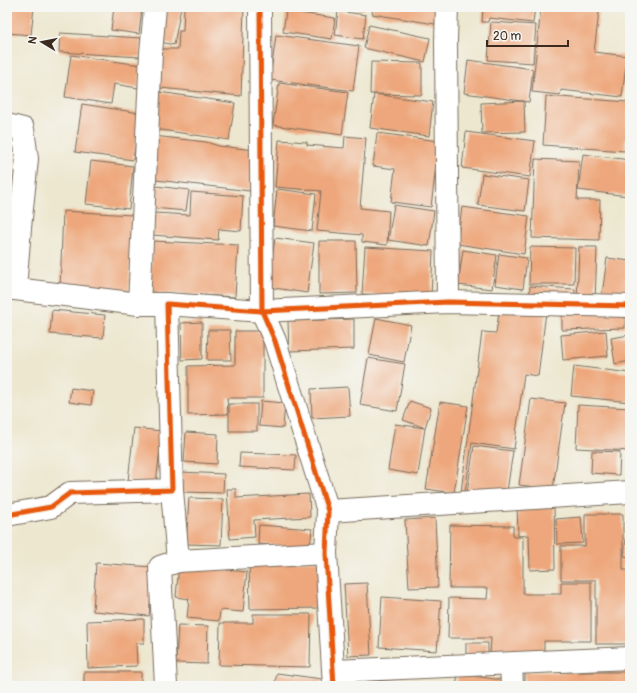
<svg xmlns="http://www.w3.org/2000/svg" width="637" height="693" viewBox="0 0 637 693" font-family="Pangolin,sans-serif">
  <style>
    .building { fill: #eea77b }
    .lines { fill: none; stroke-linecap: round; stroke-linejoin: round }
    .minor-casing { stroke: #796c5c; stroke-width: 24 }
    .minor { stroke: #fff; stroke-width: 22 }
    .cycleway-casing { stroke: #f6f6f2; stroke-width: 8 }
    .cycleway { stroke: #e8590c; stroke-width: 5 }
  </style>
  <rect width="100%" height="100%" fill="#f6f6f2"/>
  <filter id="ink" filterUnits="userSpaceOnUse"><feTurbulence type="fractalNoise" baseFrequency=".025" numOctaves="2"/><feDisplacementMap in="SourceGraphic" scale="8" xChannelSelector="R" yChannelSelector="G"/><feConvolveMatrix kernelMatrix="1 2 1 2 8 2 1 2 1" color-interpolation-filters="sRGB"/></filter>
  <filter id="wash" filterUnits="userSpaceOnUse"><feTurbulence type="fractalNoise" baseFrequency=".012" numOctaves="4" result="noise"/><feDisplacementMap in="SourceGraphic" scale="16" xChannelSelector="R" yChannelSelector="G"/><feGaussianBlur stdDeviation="0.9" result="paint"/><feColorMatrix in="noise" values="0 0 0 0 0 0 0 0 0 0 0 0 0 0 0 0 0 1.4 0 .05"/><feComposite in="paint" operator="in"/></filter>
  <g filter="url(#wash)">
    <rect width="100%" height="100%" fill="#ede7cf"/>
    <g id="blocks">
      <!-- building -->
      <g class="building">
        <polygon points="7,7 34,7 31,35 7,33"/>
        <polygon points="114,7 142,7 139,34 111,30"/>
        <polygon points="162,7 181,7 174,45 156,41"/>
        <polygon points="184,7 244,7 241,96 160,88 159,49 178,49 179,31 183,31"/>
        <polygon points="341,7 363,7 363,10 341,8"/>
        <polygon points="373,7 438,7 435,24 372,14"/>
        <polygon points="483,7 535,7 533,23 489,18 488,22 482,22"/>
        <polygon points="541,7 585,7 585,10 599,12 594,52 627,56 622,97 561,90 560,95 532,92"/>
        <polygon points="286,11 335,18 332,39 283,32"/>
        <polygon points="338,11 366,15 363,39 335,35"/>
        <polygon points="491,22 536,25 533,63 488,60"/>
        <polygon points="369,25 430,38 425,62 364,48"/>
        <polygon points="60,33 141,38 140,57 59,52"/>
        <polygon points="276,35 359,46 353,91 270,80"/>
        <polygon points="71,55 141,65 138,88 114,84 111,104 65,97"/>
        <polygon points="468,60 533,69 529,102 464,93"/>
        <polygon points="371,62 422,63 422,95 370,94"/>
        <polygon points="279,83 348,92 342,135 273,125"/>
        <polygon points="159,92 235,103 229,140 154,129"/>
        <polygon points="374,94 433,102 429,136 370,128"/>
        <polygon points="546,96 629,102 625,151 543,145"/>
        <polygon points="524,101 525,132 482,133 481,103"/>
        <polygon points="82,104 140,113 133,160 75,152"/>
        <polygon points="466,132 535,141 530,177 462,168"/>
        <polygon points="377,133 439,141 431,207 391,202 395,169 373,166"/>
        <polygon points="154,136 206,142 219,146 255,150 250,191 148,179"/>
        <polygon points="345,136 366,138 360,208 389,211 387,245 362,242 362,235 317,231 321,191 275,187 279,140 307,142 307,145 344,148"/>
        <polygon points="583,154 630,160 630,176 628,196 578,190"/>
        <polygon points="535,159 579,161 577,200 600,200 599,240 532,238"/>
        <polygon points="91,161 133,166 129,209 86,204"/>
        <polygon points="482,174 529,180 525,211 478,205"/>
        <polygon points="156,186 189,190 186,211 153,208"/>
        <polygon points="277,189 316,194 312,231 273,226"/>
        <polygon points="191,192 243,196 241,231 219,229 218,240 152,235 154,213 190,215"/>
        <polygon points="394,205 434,211 429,246 388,240"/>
        <polygon points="462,207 529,216 524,254 457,244"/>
        <polygon points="63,211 132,215 129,292 60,289"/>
        <polygon points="275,238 314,243 307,293 268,287"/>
        <polygon points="153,241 238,245 235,297 150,292"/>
        <polygon points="319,241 356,241 357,293 319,294"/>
        <polygon points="365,247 433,251 431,298 362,294"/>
        <polygon points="530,247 575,248 574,284 529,284"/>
        <polygon points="579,247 597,247 595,302 577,302"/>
        <polygon points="463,250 497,255 492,289 458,285"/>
        <polygon points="499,254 527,258 523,289 495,285"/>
        <polygon points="607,258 630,261 630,281 628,298 602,295"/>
        <polygon points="530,286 575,289 574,302 529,299"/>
        <polygon points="500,306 546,312 538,376 524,374 514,449 472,443 465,493 461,492 482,332 496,333"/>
        <polygon points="52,310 105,315 103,338 50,334"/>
        <polygon points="625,310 625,328 562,330 562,312"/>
        <polygon points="376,318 411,325 404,362 369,355"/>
        <polygon points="354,319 354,349 289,351 288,321"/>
        <polygon points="202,322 202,359 182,360 181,323"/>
        <polygon points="208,330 230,330 231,360 207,360"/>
        <polygon points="235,331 263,331 263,398 227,398 228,414 188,415 188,366 235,365"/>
        <polygon points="606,331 608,356 563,360 561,335"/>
        <polygon points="630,335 630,361 615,364 611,338"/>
        <polygon points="368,358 405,364 397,411 360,405"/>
        <polygon points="574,366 630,373 630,402 571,396"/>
        <polygon points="348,387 350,416 312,418 311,389"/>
        <polygon points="71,388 93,391 91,405 69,402"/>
        <polygon points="531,399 565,403 553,489 519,485"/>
        <polygon points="261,401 285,403 283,428 259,426"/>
        <polygon points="410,401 431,408 425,428 403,420"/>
        <polygon points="440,402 468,406 454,493 426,489"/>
        <rect x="229" y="404" width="28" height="27"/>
        <polygon points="578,405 630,408 630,451 576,448"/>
        <polygon points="395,424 425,428 418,475 388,470"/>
        <polygon points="134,428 162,431 156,484 128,481"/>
        <polygon points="186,432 218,434 217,464 184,462"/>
        <polygon points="474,446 513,451 506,498 467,493"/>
        <polygon points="592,451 620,452 619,475 591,473"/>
        <polygon points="240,453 296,455 295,470 239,467"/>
        <polygon points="180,472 224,474 223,493 180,492"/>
        <polygon points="227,489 236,489 236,498 309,494 310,517 254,520 255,537 230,539"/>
        <polygon points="189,498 223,499 221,545 186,544"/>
        <polygon points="517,505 554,505 555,569 530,570 529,535 518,536"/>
        <polygon points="629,512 630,512 630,557 624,556"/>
        <polygon points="585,514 623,514 623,570 630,570 630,644 596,644 596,580 561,580 561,546 585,546"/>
        <polygon points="581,517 583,543 557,544 556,519"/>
        <polygon points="435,518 438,587 409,588 405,520"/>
        <polygon points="259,525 312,529 310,548 258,544"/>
        <polygon points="450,525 513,526 513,537 523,537 523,594 561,594 561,582 591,582 591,641 544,641 544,654 490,654 491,638 448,638 449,598 487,599 488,588 449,588"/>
        <polygon points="320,561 321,608 250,609 249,563"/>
        <polygon points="96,563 153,567 149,616 93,611"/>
        <polygon points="179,565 247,572 243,612 220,610 219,621 187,618 189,599 176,597"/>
        <polygon points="367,583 371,655 348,656 344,584"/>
        <polygon points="382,597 441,601 437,651 379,647"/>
        <polygon points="253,614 311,614 310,667 219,665 220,623 253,623"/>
        <polygon points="144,619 144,643 136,643 137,666 88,668 87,621"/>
        <polygon points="178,625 208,626 207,664 176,663"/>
        <polygon points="466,643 488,643 488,654 466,655"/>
        <rect x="84" y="672" width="57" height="14"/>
        <rect x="525" y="672" width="105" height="14"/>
        <polygon points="277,673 322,679 321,686 274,686"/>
        <polygon points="458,674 503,680 502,686 456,686"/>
        <polygon points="355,680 427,684 427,686 355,686"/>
        <polygon points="241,684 242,686 229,686 229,685"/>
        <polygon points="431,684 441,685 441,686 431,686"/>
      </g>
    </g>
  </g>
  <g filter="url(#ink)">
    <use href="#blocks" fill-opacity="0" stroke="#796c5c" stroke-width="1"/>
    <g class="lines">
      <!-- minor casing -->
      <g class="minor-casing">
        <g id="minor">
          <polyline points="155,7 151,53 139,304 167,304"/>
          <polyline points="260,7 262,311 275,341 328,511 326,553 334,686"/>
          <polyline points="447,7 446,40 448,302"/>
          <polyline points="7,125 23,129 27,159 20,228 15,289 7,288"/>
          <polyline points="15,289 139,304"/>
          <polyline points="328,511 630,492"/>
          <polyline points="7,515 51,507 70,493 172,490 167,304 262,311 448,302 630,306"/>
          <polyline points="178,561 326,553"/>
          <polyline points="511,664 512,686"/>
          <polyline points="334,671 630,658"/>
          <polyline points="166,686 160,567 178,561 172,490"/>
        </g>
      </g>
      <!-- minor -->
      <use href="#minor" class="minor"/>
      <!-- cycleway casing -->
      <g class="cycleway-casing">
        <g id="cycleway">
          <polyline points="260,7 262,311 275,341 328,511 326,553 334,686"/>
          <polyline points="7,515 51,507 70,493 172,490 167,304 262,311 448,302 630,306"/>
        </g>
      </g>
      <!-- cycleway -->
      <use href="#cycleway" class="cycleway"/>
    </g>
  </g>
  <!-- margin -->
  <rect width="637" height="693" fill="none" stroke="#f6f6f2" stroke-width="24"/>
  <!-- north arrow -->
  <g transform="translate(42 42) rotate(280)" stroke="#f6f6f2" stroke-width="3" paint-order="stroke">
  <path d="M0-3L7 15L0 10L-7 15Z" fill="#3b2a1e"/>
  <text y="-6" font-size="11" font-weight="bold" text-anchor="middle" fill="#3b2a1e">N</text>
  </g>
  <!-- scale -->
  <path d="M487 40v6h81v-6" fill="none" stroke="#3b2a1e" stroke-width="2"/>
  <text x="493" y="40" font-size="12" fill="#3b2a1e" stroke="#f6f6f2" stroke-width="3" paint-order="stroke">20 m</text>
</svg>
